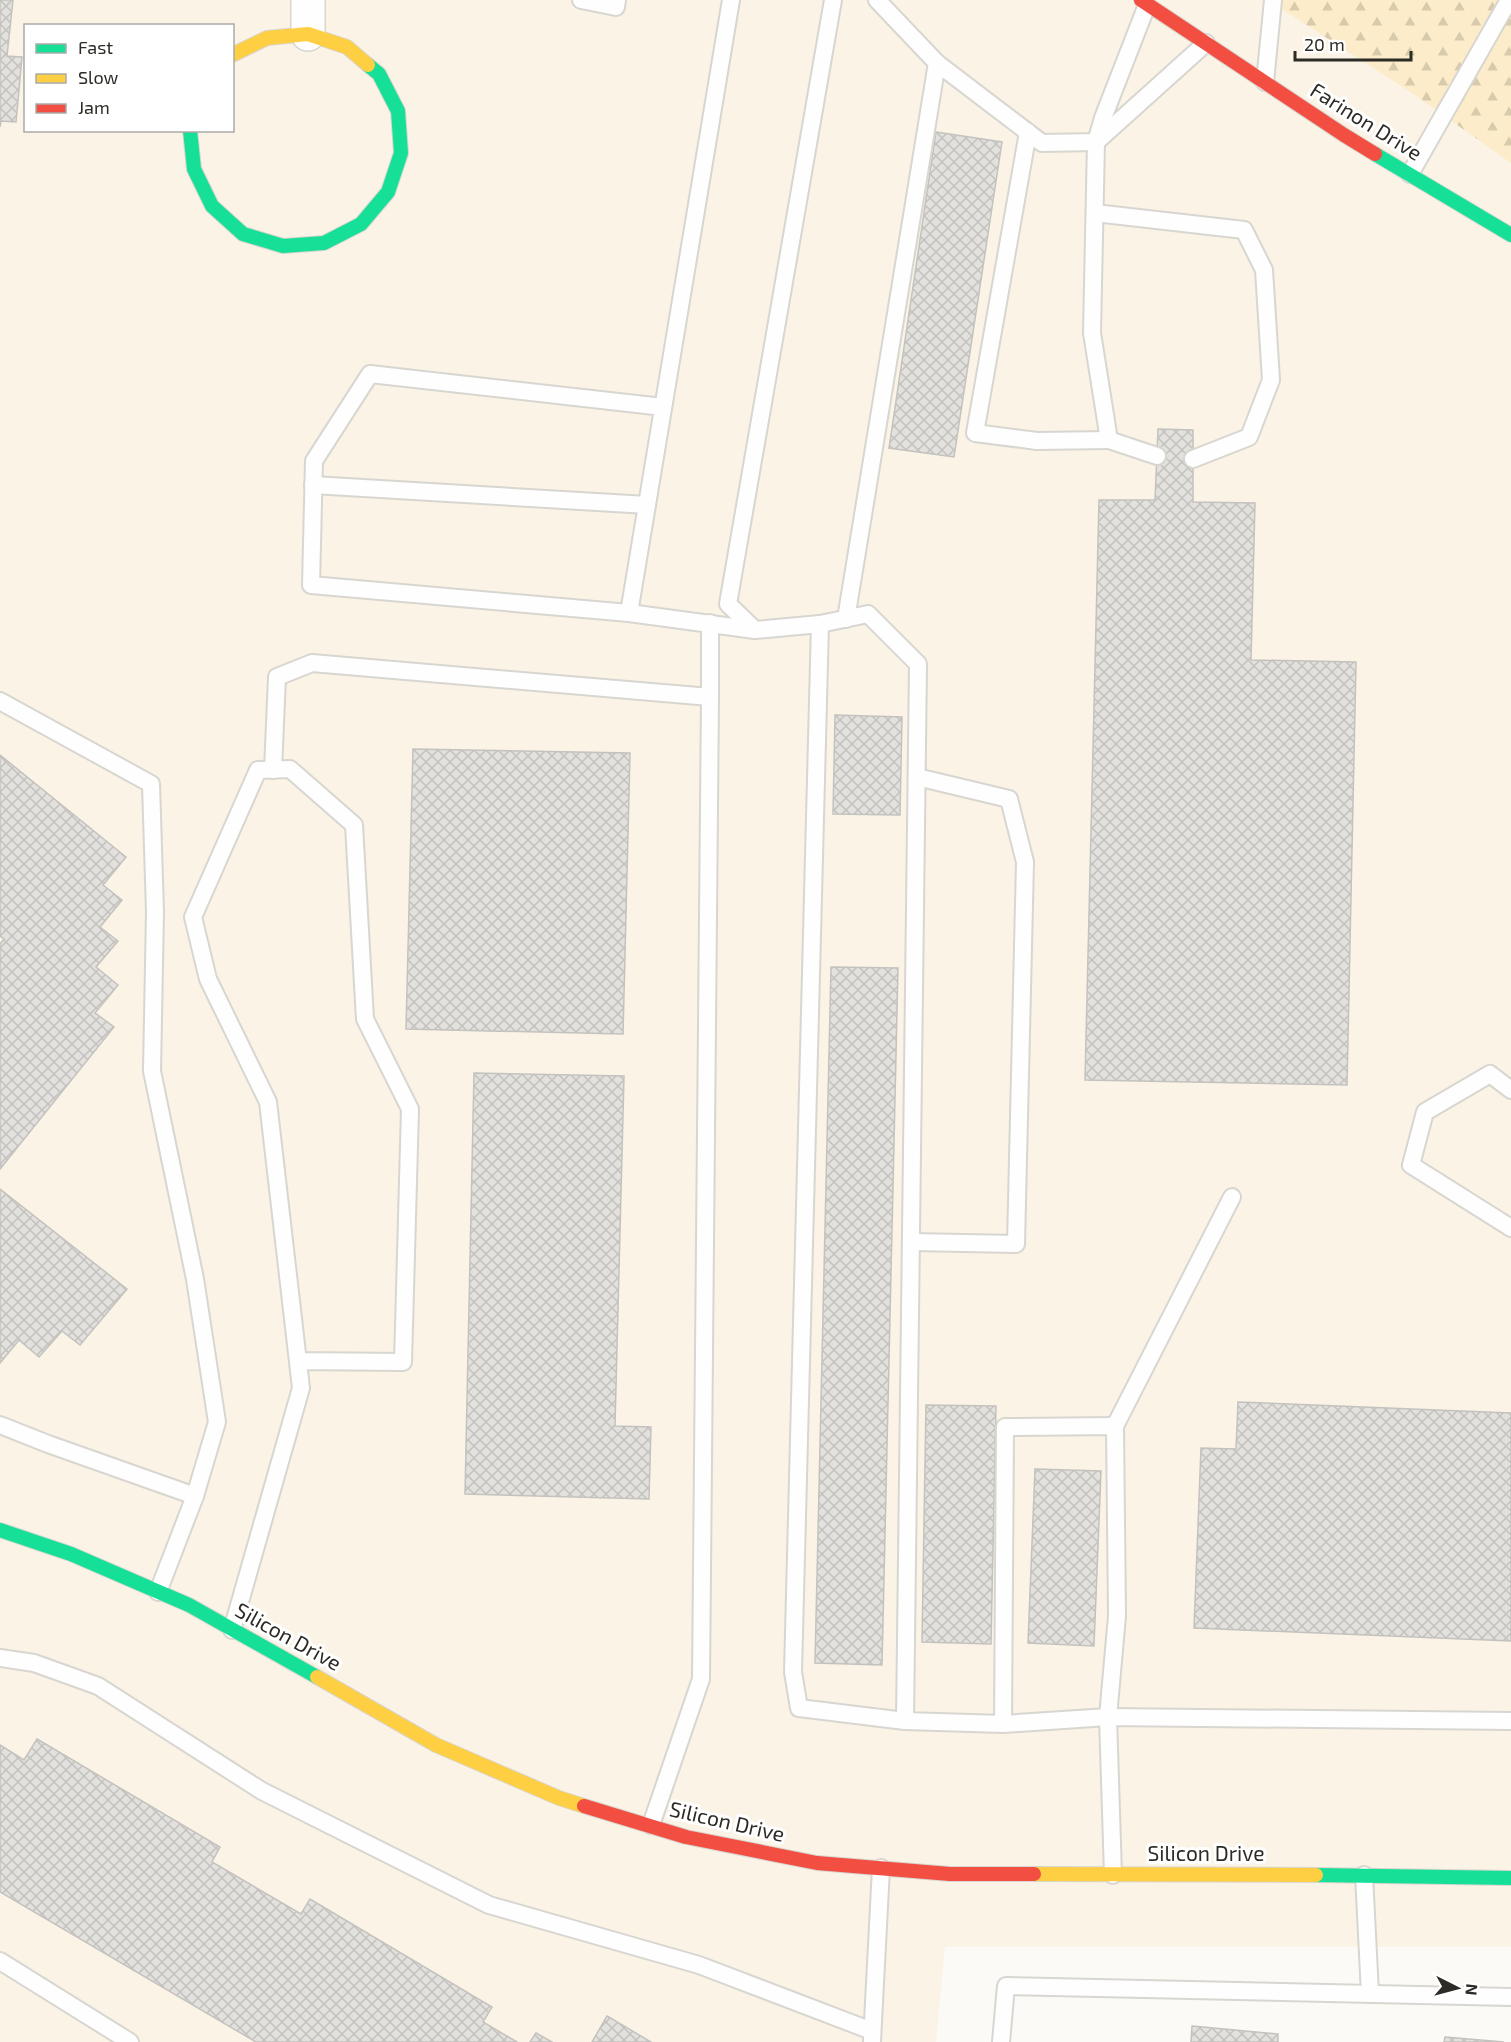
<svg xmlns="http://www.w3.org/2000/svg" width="1511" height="2042" viewBox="0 0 1511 2042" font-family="'Exo 2',sans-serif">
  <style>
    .built { fill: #faf3e6; fill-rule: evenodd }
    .forest { fill: url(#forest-firs) }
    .building { fill: url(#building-cross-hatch); stroke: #c4c2be; stroke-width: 1.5 }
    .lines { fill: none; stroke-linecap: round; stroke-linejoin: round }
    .lane-casing { stroke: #d8d6d0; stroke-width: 20 }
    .street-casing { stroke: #d8d6d0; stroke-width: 36 }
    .fast-casing { stroke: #d8d6d0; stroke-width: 16 }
    .slow-casing { stroke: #d8d6d0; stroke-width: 16 }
    .jam-casing { stroke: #d8d6d0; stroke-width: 16 }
    .lane { stroke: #fffefe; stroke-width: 16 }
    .street { stroke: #fffefe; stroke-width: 33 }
    .fast { stroke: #16e098; stroke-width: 14 }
    .slow { stroke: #ffcf43; stroke-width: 14 }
    .jam { stroke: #f24e42; stroke-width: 14 }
    .labels { text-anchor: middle; stroke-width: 6; stroke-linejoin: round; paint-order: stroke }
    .street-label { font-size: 21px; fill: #2d2b25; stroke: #fff }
  </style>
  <defs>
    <pattern id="forest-firs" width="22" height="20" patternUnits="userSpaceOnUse" patternTransform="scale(1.5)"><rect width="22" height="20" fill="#fcecc9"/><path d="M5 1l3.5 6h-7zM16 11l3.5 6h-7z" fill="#d8cbac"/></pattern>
    <pattern id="building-cross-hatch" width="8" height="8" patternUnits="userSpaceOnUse" patternTransform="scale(1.5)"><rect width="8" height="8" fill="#e3e1dd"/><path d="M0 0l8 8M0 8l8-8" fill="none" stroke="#c3c1be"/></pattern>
  </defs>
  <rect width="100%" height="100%" fill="#fcfaf6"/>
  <!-- built -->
  <path class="built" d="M0,0H1511V1947H945L936,2042H0ZM26,26H232V130H26Z"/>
  <!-- forest -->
  <polygon class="forest" points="1268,0 1511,0 1511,163 1412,93"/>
  <!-- building -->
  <g class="building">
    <polygon points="0,0 13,0 7,56 22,57 16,122 1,121 0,127"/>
    <polygon points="936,132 1002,142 954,457 889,448"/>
    <polygon points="1158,429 1193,430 1193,502 1255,503 1251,660 1356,662 1347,1085 1085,1080 1099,500 1155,500"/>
    <polygon points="835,715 902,717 900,815 833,814"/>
    <polygon points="413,749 630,753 623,1034 406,1029"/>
    <polygon points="0,755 126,857 103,885 122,900 100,927 118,941 96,967 118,985 95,1013 114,1027 0,1169 0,944 4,939 0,936"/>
    <polygon points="831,967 898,968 882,1665 815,1663"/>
    <polygon points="474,1073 624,1076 615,1426 651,1427 649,1499 465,1494"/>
    <polygon points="0,1189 127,1289 80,1345 62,1331 39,1357 19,1340 0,1363"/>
    <polygon points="1238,1402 1511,1413 1511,1641 1194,1628 1201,1448 1236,1449"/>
    <polygon points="926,1405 996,1406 991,1644 922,1642"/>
    <polygon points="1035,1469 1101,1471 1094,1646 1028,1643"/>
    <polygon points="37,1739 220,1847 212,1862 301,1914 310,1899 492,2007 483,2022 517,2042 256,2042 0,1892 0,1745 24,1760"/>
    <polygon points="607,2016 651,2042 592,2042"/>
    <polygon points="1192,2026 1278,2034 1278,2042 1191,2042"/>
    <polygon points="536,2033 552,2042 530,2042"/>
    <polygon points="1445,2037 1504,2042 1444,2042"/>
  </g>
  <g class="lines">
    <!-- lane casing -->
    <g class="lane-casing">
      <g id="lane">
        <polyline points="581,0 616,7 617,0"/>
        <polyline points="877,0 937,63 1042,143 1096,142 1206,43"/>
        <polyline points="1147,5 1103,118 1096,142 1092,333 1109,440 1157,456"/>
        <polyline points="1265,82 1273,0"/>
        <polyline points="1028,132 975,433 1037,441 1109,440"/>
        <polyline points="1410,174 1509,0"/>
        <polyline points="1095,213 1244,230 1264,270 1271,380 1249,437 1193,459"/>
        <polyline points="663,407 370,374 314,461 311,585 629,613 731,0"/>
        <polyline points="313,485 647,505"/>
        <polyline points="629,613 755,630"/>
        <polyline points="846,619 937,63"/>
        <polyline points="820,624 755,630 728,604 833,0"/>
        <polyline points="710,697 710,623"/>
        <polyline points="0,701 151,784 155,912 152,1071 195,1279 217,1422 195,1496 158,1592"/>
        <polyline points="273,770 277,677 312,663 710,697 701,1679 651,1825"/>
        <polyline points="1511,1090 1490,1074 1425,1112 1411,1165 1511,1228"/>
        <polyline points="912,1242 1016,1244 1025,862 1009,799 917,777"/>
        <polyline points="0,1425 48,1444 195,1496"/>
        <polyline points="1115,1426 1232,1197"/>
        <polyline points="232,1630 301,1388 268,1102 208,979 193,917 258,770 290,769 354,825 365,1019 410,1109 403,1362 298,1361"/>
        <polyline points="0,1658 34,1663 98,1686 262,1791 489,1905 699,1965 872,2031"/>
        <polyline points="905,1721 799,1708 793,1672 820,624 868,614 918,664 905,1721 1003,1724 1005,1427 1115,1426 1117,1616 1108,1717 1003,1724"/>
        <polyline points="1113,1875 1108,1717 1511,1721"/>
        <polyline points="1364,1875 1370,1994"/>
        <polyline points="0,1961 130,2042"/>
        <polyline points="872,2041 881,1868"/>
        <polyline points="1001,2042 1006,1986 1511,1997"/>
      </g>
    </g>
    <!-- street casing -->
    <g class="street-casing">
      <polyline id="street" points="308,34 308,0"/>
    </g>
    <!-- fast casing -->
    <g class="fast-casing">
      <g id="fast">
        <polyline points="190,130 194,169 212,206 243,234 283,246 324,243 361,224 388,192 401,153 398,111 379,74 368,65"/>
        <polyline points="1375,154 1511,235"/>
        <polyline points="0,1530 71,1554 189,1605 317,1677"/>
        <polyline points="1316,1875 1511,1878"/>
      </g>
    </g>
    <!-- slow casing -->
    <g class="slow-casing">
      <g id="slow">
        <polyline points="232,55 267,38 308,34 347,47 368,65"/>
        <polyline points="317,1677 436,1745 559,1798 584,1806"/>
        <polyline points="1034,1874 1316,1875"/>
      </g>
    </g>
    <!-- jam casing -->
    <g class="jam-casing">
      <g id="jam">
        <polyline points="1141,0 1344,135 1375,154"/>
        <polyline points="584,1806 686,1837 817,1863 950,1874 1034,1874"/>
      </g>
    </g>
    <!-- lane -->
    <use href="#lane" class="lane"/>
    <!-- street -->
    <use href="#street" class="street"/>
    <!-- fast -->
    <use href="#fast" class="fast"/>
    <!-- slow -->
    <use href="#slow" class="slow"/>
    <!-- jam -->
    <use href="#jam" class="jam"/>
  </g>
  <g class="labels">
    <!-- street labels -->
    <g class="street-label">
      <text transform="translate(1366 122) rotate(32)" y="7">Farinon Drive</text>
      <text transform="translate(288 1637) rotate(29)" y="7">Silicon Drive</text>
      <text transform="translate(727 1822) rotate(13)" y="7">Silicon Drive</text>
      <text x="1206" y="1861">Silicon Drive</text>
    </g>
  </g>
  <!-- legend -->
  <rect x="24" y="24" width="210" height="108" fill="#ffffff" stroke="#abaaa8" stroke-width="1.5"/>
  <rect x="36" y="44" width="30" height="9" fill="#16e098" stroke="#abaaa8" stroke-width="1.5"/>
  <text x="78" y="54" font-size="18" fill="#2d2b25">Fast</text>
  <rect x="36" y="74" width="30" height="9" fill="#ffcf43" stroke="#abaaa8" stroke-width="1.5"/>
  <text x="78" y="84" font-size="18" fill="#2d2b25">Slow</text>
  <rect x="36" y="104" width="30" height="9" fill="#f24e42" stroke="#abaaa8" stroke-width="1.5"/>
  <text x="78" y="114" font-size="18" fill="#2d2b25">Jam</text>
  <!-- north arrow -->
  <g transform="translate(1457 1988) rotate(96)" stroke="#ffffff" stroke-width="4.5" paint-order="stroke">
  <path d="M0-4.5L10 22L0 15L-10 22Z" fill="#2d2b25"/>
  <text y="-9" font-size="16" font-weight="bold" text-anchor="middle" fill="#2d2b25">N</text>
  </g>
  <!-- scale -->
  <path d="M1295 51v9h116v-9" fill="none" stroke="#2d2b25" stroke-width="3"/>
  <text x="1304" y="51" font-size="18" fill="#2d2b25" stroke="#ffffff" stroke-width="4.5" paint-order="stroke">20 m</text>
</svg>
